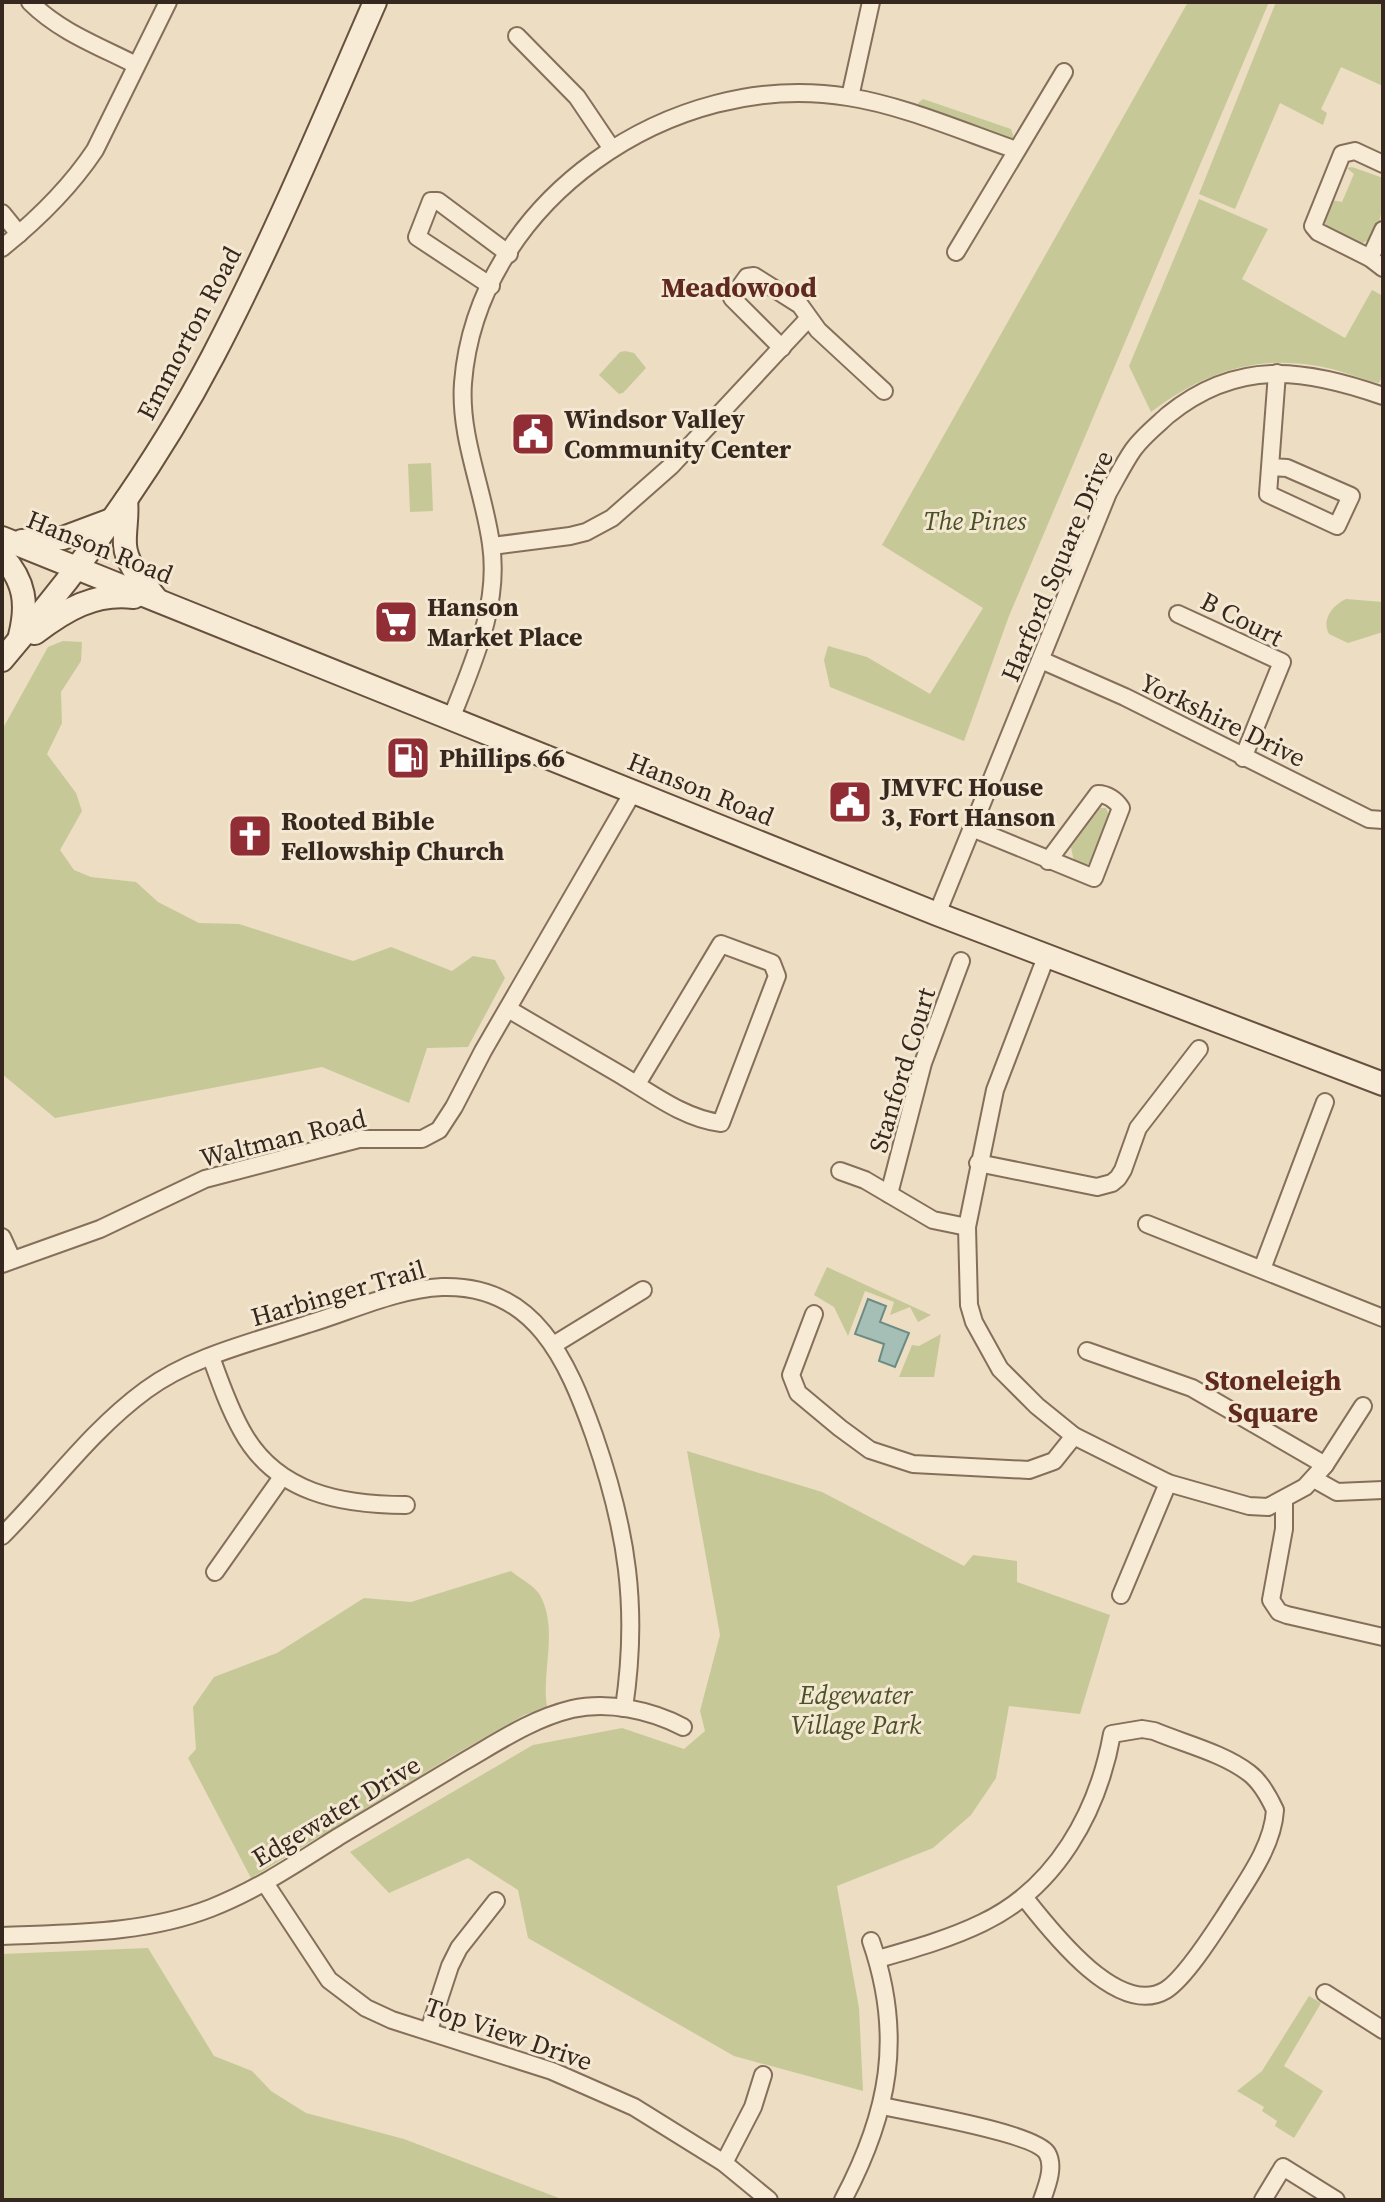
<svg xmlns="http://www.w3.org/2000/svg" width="1385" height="2202" viewBox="0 0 1385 2202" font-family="'Source Serif 4',serif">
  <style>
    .green { fill: #c6c997 }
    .water { fill: #a5bfb6; stroke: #6c8c83; stroke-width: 2 }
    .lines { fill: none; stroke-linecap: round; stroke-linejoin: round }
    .street-casing { stroke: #856f5b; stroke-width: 20 }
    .secondary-casing { stroke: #67503e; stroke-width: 26 }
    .street { stroke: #f7ebd6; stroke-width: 16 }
    .secondary { stroke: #f7ebd6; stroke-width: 22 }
    .labels { text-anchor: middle; stroke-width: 6; stroke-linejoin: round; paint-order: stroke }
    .street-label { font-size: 26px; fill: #36281e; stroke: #f4e8d2 }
    .poi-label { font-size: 26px; font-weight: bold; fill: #36281e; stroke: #f4e8d2; text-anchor: start }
    .park-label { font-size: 26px; font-style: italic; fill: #495126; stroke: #f4e8d2 }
    .neighbourhood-label { font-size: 28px; font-weight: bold; fill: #60291f; stroke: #f4e8d2 }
  </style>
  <rect width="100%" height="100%" fill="#ecddc3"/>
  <!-- green -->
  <g class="green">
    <polygon points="1188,2 1269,2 1009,616 964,741 830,687 824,660 828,646 867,657 930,694 983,608 882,545"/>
    <polygon points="1276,2 1383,2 1383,86 1341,67 1321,109 1327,113 1323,125 1280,103 1235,209 1199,194"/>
    <polygon points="923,99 1011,129 1014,138 1008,139 918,107 918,103"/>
    <path d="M1352,167L1383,178C1383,200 1384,235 1361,244L1329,229L1323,220L1331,200L1342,202L1354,174L1347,168Z"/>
    <path d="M1199,199L1268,229L1242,279L1345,338L1372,290L1383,296V374L1379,383C1363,380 1348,373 1332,369C1263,352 1206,370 1151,412L1129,366Z"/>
    <polygon points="625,351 634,353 646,368 623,393 619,394 599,375 620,352"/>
    <polygon points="431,463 433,511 410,512 408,464"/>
    <path d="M1346,599L1383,602V632L1348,643L1329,634C1321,619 1333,605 1346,599Z"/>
    <polygon points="63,641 82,642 81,661 61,692 62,723 47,754 76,793 82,811 60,850 74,870 91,877 136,882 158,902 199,923 239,924 353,961 391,947 452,971 473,956 495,960 505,978 468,1047 427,1048 409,1103 322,1067 55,1118 2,1074 2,730 48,647"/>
    <polygon points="1100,808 1106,808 1109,815 1089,864 1081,866 1074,862 1071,847"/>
    <polygon points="827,1267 931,1315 918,1322 910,1307 890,1315 894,1302 865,1291 848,1336 834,1307 814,1295"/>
    <polygon points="941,1334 934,1377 899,1377 912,1345 919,1346"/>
    <polygon points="687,1451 822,1492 964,1566 973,1555 1017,1561 1017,1582 1110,1615 1080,1714 1009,1706 996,1778 971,1815 933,1848 837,1886 859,2008 863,2091 734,2056 528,1938 518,1890 468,1858 389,1893 350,1852 533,1745 622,1728 684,1749 705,1731 700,1711 720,1635"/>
    <path d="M511,1571C519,1578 535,1586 540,1595C559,1631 541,1670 547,1707L524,1715L454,1755L251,1878L188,1758L196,1749L193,1707L214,1677L277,1653L364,1598L411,1602Z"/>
    <polygon points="148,1948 214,2056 252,2071 271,2091 306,2113 404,2139 564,2200 2,2200 2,1954"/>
    <polygon points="1309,1996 1321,2003 1284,2066 1323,2091 1294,2138 1275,2126 1277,2121 1262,2111 1264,2107 1237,2091 1262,2071"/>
  </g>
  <!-- water -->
  <polygon class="water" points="868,1299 886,1306 880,1322 909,1333 895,1367 879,1361 884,1344 855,1334"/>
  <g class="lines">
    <!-- street casing -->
    <g class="street-casing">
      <g id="street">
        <path d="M30,2C60,32 99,46 136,65"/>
        <polyline points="517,36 577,97 612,149"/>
        <polyline points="850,97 871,2"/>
        <polyline points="1383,164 1355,151 1342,154 1313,226 1318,232 1370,258 1383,268"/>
        <polyline points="2,213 19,234"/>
        <path d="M2,248C38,219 69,189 95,150L168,2"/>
        <polyline points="956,252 1064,72"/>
        <polyline points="1370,258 1383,230"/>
        <polyline points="491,286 417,237 431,201 438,201 509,254"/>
        <polyline points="782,348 732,298 747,277 754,276 800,305 818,330 884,391"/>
        <polyline points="1271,467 1287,468 1351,496 1337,526 1268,494 1277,373"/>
        <polyline points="492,546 570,536 586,532 612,518 671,466 808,319"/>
        <polyline points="1178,614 1282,662 1243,758"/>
        <polyline points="1041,660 1125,697 1369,819 1383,820"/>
        <path d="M451,719C473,662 500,606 491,544C484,491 459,437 463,383C477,201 673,68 848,97C902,105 964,132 1016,150"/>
        <path d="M972,828L1094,878L1121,808C1116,800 1107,794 1098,794L1048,861"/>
        <path d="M937,914L1108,493C1116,479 1124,463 1133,450C1142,437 1156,426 1168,415C1237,359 1304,368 1383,396"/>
        <polyline points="1046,957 995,1090 967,1227 969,1305 974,1322 1000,1369 1037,1406 1074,1436 1168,1483 1249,1506 1268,1507 1305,1487 1325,1465 1363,1406"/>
        <path d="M508,1009C545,1031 583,1053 621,1075C651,1093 685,1119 721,1123L777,976L772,963L721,944L637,1084"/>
        <polyline points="978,1163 1097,1187 1112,1183 1118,1178 1123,1170 1138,1128 1199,1049"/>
        <polyline points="840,1171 865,1180 933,1220 967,1227"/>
        <polyline points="889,1194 923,1063 961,961"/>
        <polyline points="1147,1224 1383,1318"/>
        <polyline points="2,1237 12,1259"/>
        <polyline points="2,1264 100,1229 205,1179 359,1139 422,1139 439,1130 454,1107 483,1051 633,792"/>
        <polyline points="1262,1269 1325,1102"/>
        <polyline points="814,1314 791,1375 798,1393 840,1428 870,1450 913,1464 1029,1470 1054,1461 1074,1436"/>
        <polyline points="555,1344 643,1290"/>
        <polyline points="1087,1351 1192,1388 1325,1465"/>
        <path d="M211,1357C220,1382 229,1408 242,1431C276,1493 341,1505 406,1505"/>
        <polyline points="1314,1479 1337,1492 1383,1490"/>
        <polyline points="1284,1500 1284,1529 1271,1600 1279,1612 1287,1615 1383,1637"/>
        <path d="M2,1536C50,1488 90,1431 146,1390C192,1356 254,1342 308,1324C351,1311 397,1289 442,1287C535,1284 568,1362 594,1435C627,1530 639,1608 624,1708"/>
        <polyline points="215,1572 282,1477"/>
        <polyline points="1121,1595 1168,1483"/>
        <polyline points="265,1883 329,1980 366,2008 392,2020 552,2071 634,2107 724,2163 769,2200"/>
        <path d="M2,1936C73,1933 144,1934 211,1908C257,1890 297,1863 338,1837C380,1812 421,1787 463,1762C498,1742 531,1719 572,1709C608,1701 651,1710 683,1727"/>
        <path d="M878,1959C913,1949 949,1939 982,1923C1056,1888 1098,1812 1112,1734L1142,1729L1154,1731C1185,1744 1223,1753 1249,1773C1261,1782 1269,1797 1275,1810C1273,1847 1245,1883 1226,1914C1213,1934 1185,1978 1166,1990C1118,2019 1050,1930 1024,1897"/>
        <polyline points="1325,1993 1383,2030"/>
        <polyline points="429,2030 450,1966 459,1948 496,1901"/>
        <path d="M882,2106C909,2112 1035,2133 1047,2153C1055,2166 1047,2186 1042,2200"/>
        <polyline points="724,2163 753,2107 763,2075"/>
        <path d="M843,2200C889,2113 904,2036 871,1941"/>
        <polyline points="1263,2200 1283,2167 1336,2200"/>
      </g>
    </g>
    <!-- secondary casing -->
    <g class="secondary-casing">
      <g id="secondary">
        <path d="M126,500C128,516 124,530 125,545C126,565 145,584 157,600"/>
        <polyline points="2,538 937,914 1383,1084"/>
        <polyline points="22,541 63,538 111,520"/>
        <path d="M2,556C25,581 28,604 20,636"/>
        <path d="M35,633C65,610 95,592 134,597"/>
        <path d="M2,660C82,567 156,465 213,356C273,241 323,121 375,2"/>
      </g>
    </g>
    <!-- street -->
    <use href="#street" class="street"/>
    <!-- secondary -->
    <use href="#secondary" class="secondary"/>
  </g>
  <!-- icons -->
  <defs>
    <g id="civic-square" transform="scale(2.3)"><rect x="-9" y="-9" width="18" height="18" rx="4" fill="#912d34" stroke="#f4e8d2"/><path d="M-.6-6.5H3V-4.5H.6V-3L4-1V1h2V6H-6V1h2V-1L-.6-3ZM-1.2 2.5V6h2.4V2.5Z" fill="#fff"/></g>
    <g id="supermarket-square" transform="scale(2.3)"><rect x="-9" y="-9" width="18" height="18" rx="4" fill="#912d34" stroke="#f4e8d2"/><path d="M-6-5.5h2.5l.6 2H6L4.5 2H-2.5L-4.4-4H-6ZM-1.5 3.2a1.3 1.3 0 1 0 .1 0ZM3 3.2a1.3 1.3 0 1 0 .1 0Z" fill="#fff"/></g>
    <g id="fuel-square" transform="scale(2.3)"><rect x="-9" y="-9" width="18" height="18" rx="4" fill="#912d34" stroke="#f4e8d2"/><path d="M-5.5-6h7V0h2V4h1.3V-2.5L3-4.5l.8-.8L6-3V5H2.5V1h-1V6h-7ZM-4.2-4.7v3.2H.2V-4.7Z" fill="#fff"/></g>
    <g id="church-square" transform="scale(2.3)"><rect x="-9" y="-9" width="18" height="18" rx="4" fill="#912d34" stroke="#f4e8d2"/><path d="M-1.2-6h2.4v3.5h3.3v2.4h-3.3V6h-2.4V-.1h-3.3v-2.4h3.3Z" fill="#fff"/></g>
  </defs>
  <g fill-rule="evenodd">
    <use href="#civic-square" x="533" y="434"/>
    <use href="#supermarket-square" x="396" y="622"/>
    <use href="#fuel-square" x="408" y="758"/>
    <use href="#civic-square" x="850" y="802"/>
    <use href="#church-square" x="250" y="836"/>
  </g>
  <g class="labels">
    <!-- street labels -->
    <g class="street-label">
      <text transform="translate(189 333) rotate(-62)" y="9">Emmorton Road</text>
      <text transform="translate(100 547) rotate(22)" y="9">Hanson Road</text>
      <text transform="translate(1057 566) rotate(-67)" y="9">Harford Square Drive</text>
      <text transform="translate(1242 619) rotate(27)" y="9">B Court</text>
      <text transform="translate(1223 720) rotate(26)" y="9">Yorkshire Drive</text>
      <text transform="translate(701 789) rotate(22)" y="9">Hanson Road</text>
      <text transform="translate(902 1070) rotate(-73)" y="9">Stanford Court</text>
      <text transform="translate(283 1138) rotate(-14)" y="9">Waltman Road</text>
      <text transform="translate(338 1293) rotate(-16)" y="9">Harbinger Trail</text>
      <text transform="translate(336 1811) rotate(-31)" y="9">Edgewater Drive</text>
      <text transform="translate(509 2034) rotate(19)" y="9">Top View Drive</text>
    </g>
    <!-- poi labels -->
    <g class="poi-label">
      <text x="564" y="428">Windsor Valley<tspan x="564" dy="30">Community Center</tspan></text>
      <text x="427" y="616">Hanson<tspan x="427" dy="30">Market Place</tspan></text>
      <text x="439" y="767">Phillips 66</text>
      <text x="881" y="796">JMVFC House<tspan x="881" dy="30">3, Fort Hanson</tspan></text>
      <text x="281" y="830">Rooted Bible<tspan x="281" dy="30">Fellowship Church</tspan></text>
    </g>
    <!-- park labels -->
    <g class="park-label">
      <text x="975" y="530">The Pines</text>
      <text x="856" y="1704">Edgewater<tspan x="856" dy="30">Village Park</tspan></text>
    </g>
    <!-- neighbourhood labels -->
    <g class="neighbourhood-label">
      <text x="739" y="297">Meadowood</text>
      <text x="1273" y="1390">Stoneleigh<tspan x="1273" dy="32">Square</tspan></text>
    </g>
  </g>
  <!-- border -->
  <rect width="1385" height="2202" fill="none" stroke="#36281e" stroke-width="8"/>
</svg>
